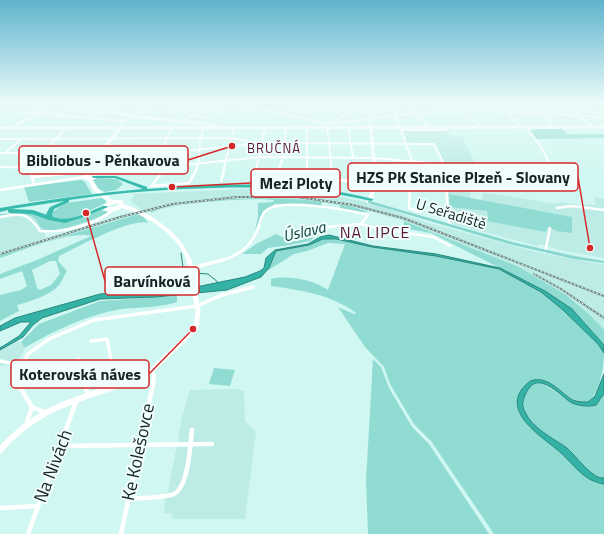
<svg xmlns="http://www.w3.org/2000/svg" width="604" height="534" viewBox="0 0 604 534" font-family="'Titillium Web',sans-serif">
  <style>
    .built { fill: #bcece5 }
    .green { fill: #90dcd2; fill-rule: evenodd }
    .water { fill: #33b2a5; stroke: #2a887e }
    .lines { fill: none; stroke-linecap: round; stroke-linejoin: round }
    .stream { stroke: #2a887e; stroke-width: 1 }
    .street-far3 { stroke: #fff; stroke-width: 2 }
    .street-far2 { stroke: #fff; stroke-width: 2.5 }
    .street-far1 { stroke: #fff; stroke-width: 3.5 }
    .street { stroke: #fff; stroke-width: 4.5 }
    .secondary-far3 { stroke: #fff; stroke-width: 3 }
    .secondary-far2 { stroke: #fff; stroke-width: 4 }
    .secondary-far1 { stroke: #fff; stroke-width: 5 }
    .secondary { stroke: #fff; stroke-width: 6 }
    .primary { fill: #88d6ce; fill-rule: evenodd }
    .highway { fill: #39bbad; fill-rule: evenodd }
    .rail-casing { stroke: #6b8581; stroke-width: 2 }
    .rail { stroke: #effefc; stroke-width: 1; stroke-dasharray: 2; stroke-linecap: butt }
    .labels { text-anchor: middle; stroke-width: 4; stroke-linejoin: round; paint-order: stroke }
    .far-neighbourhood-label { font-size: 13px; letter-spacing: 1px; fill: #5b172d; stroke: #effefc }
    .street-label { font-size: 15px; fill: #162523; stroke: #effefc }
    .water-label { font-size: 16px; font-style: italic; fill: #0b423d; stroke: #effefc }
    .neighbourhood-label { font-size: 16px; letter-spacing: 1px; fill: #5b172d; stroke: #effefc }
    .near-street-label { font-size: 18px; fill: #162523; stroke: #effefc }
    .leader { fill: none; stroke: #d62828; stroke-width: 1.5 }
    .callout-dot { fill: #d62828; stroke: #effefc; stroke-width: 1.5 }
    .callout { fill: #effefc; stroke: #d62828; stroke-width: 1.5 }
    .callout-label { font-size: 16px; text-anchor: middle; font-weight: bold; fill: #162523 }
  </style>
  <rect width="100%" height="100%" fill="#d0f7f1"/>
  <!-- built -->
  <g class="built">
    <polygon points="403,131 448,131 451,137 462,137 477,167 468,168 471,198 481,200 483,193 487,193 556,204 561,202 585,206 585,204 595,205 595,197 604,199 604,258 560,250 541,244 537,246 454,224 450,221 445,165 434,143 408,143"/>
    <polygon points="247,189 281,189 341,197 370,203 425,222 536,252 604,265 604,330 591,316 519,267 404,221 359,208 322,202 248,198 184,204 132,216 0,255 0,215 14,213 33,216 45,234 46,238 143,210 131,202 134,194"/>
    <polygon points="18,340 24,347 26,347 21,357 12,364 0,366 0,345 4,348"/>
    <polygon points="190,390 235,389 244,391 245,421 256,432 245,519 171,519 173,514 164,513 166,492 168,492 182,418"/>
  </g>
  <!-- green -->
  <g class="green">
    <polygon points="534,129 562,129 567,134 604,134 604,138 536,139 530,131"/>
    <polygon points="98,178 117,179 123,184 116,190 105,192 99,189 93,180"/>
    <polygon points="80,180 84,181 92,194 29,202 24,187"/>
    <polygon points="449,194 572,217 572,233 557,231 547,227 546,232 482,220 488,219 487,211 450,207"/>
    <polygon points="102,198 106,201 106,203 69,220 54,219 50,213 66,203"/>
    <path d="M256,198C295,198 333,201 370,211L352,207L369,212H360L340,209V205L322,202L321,205L323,206L275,204L263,211L255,231L258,217V203L273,202L274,200C254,197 166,203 151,213V211C186,203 221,199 256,198Z"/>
    <path d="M101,210L107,211V213C98,219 54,234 44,230C39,228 38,221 34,218C25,211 10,215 0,216V214L32,213L60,222L74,220Z"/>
    <path d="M139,214L144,217L148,223C132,217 75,248 59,256L58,261L67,271C64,275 63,279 61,282C55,294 29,302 17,305L19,311L0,321V295L21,290L27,286L22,271L0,279V274L37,260L91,236C72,230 20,251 0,258V255ZM50,261H56L60,274L51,285L40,290L37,288L32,270Z"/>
    <polygon points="404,221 519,267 566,295 591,316 604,330 604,345 572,309 545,291 431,233 403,228"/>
    <polygon points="276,234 282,237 313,235 313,238 310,241 290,245 268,248 261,254 242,254 256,244"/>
    <path d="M323,239C340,239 356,244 373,247C415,254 458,256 498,269C533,280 561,308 586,332C592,338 601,344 604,352C604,369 600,391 588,402C583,402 578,402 573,399C559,391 545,374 528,382L518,401L529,427L560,452L588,478L595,483L604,484V534H494L431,441L414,424L390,384L384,367L365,347L338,307L354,314L356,313C332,295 301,290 271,286V279C287,275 314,280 328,290L345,244L328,243L307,251L294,254L267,271L276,251L309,245Z"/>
    <path d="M172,296H177V302C160,308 140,307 122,309C87,315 57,329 26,347H24L21,342L39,324L100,301Z"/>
    <polygon points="373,359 381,367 389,388 412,427 429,444 489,534 368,534 366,481"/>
    <polygon points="214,368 235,370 230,386 209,384"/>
    <path d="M539,383C554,387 566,404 580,405C586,406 595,402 601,400L604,394V478H598L589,471L537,427L524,412C523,400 524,384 539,383Z"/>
  </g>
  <!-- water -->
  <g class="water">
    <polygon points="329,235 373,246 436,254 500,268 545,291 572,309 604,345 604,353 598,344 563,310 541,292 499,269 436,256 372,247 336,239 323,239 309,245 276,251 269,268 261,277 227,290 156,297 100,299 42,318 33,325 23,337 0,350 0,348 19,336 31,322 21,322 0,331 0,326 15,318 100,294 191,288 245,277 260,271 264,268 266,258 275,250 308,244 320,237"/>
    <path d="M604,374V394L596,405C589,407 579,406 572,403C562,398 542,373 530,387C525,393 520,404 525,412C533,429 553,438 567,448C576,456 583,467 593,474C597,477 599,478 604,478V484C585,482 574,465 561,453C546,439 503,415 522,389C526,385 528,381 534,380C549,377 561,393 573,400C578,402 583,402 588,402L595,396Z"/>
  </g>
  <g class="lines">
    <!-- stream -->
    <g class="stream">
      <polyline points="258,106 279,103"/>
      <polyline points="184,273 189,274"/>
      <polyline points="194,273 208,274 219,283"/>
      <polyline points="180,290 184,274 181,253"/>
    </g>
    <!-- street-far3 -->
    <g class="street-far3">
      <polyline points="235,103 327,124 359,108 407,103"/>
      <polyline points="413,103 418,113"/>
      <polyline points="437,103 445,111"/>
      <polyline points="455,103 481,127"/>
      <polyline points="498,103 521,127"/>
      <polyline points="543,103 542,113 552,124"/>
      <polyline points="577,103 579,116 593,127"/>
      <polyline points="582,103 604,105"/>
      <polyline points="3,104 7,103"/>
      <polyline points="165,104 226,113"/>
      <polyline points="510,104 578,109"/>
      <polyline points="398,105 395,116 399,127"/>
      <path d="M306,109L303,105C328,105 354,102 375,117"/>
      <polyline points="578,111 598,113"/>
      <polyline points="18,112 124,121"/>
      <polyline points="168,112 182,103"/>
      <polyline points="282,113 306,109 352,111"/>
      <polyline points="420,113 487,111 604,117"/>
      <polyline points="419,114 427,127"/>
      <polyline points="59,115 86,103"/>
      <polyline points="192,115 209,119"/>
      <polyline points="89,117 117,103"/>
      <polyline points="367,118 371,127"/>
      <polyline points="184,121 209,103"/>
      <polyline points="14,126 49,108 34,105"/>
      <polyline points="348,127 353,158"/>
      <polyline points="526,127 540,145 552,168"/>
      <polyline points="120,128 124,121 153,103"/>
      <polyline points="307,128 307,172"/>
      <polyline points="422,130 446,130"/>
      <polyline points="0,139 232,138 259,143"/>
      <polyline points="0,153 165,153 263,143 434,144 444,164 445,172"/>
      <polyline points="5,153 21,139"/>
      <polyline points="0,167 73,168 76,166 71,167"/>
      <polyline points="121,167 164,167 260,157 373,158 444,164"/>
      <polyline points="256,169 265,128"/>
      <polyline points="279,169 283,157 286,128"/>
      <polyline points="30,172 29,167 66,128"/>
      <polyline points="162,172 166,138 172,128"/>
      <path d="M195,172C203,157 196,144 204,128"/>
      <polyline points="223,172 234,128"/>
      <polyline points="332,172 327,124 417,113"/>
      <polyline points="411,172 412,161 401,130 422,130 421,127"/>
    </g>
    <!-- street-far2 -->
    <g class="street-far2">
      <polyline points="30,171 34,184"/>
      <polyline points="332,171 334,189"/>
      <polyline points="411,171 409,208 421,212"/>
      <polyline points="445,171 449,224"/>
      <polyline points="279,176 410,185"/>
      <polyline points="32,177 64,174"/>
      <polyline points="221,181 224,171"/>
      <polyline points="300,184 307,177 307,171"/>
      <polyline points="151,186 189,183 196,171"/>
      <polyline points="151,186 163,171"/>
      <polyline points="0,190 84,177"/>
      <polyline points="557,208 571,206 604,210"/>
      <path d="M0,217C21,213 28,212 40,231C63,233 95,225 113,210"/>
      <polyline points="361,224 383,230 434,237 450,246"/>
      <polyline points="545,252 550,228"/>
      <path d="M220,261C240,255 252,246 259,226C260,221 262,213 267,210C282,198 350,210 368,215L361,224L326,227"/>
    </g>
    <!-- street-far1 -->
    <g class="street-far1">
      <polyline points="191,268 223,260"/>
      <polyline points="91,341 107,339 115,380"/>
      <polyline points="78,359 84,380"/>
      <polyline points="0,361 10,363 23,361"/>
      <polyline points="151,370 154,375 153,380"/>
      <polyline points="17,380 28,354 49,339 94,320 197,306 222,295 253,287"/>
    </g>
    <!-- street -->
    <g class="street">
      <polyline points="17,379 17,382 32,407 27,422"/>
      <polyline points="83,379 88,395"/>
      <polyline points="115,379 116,385"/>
      <polyline points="32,407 44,412"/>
      <polyline points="61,446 212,444"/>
      <path d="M128,499C142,498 158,498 171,495C189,491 190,445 192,430"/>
      <polyline points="0,508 38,506"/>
      <polyline points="28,534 77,399"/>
      <polyline points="121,534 154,379"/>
    </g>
    <!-- secondary-far3 -->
    <g class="secondary-far3">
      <polyline points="57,103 139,117 217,125"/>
      <polyline points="371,127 375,172"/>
      <polyline points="0,128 604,127"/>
      <polyline points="89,172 92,164 120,128"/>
    </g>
    <!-- secondary-far2 -->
    <g class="secondary-far2">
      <polyline points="88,175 90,171"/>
      <polyline points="84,177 90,179 94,177"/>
      <polyline points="90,179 95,189 112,202"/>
      <polygon points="114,202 121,202 122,205 116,209 106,209 106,205"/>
      <polyline points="369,202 374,188 375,171"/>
      <path d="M122,206C149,214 180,234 189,261"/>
    </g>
    <!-- secondary-far1 -->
    <polyline class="secondary-far1" points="133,380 151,371 196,328 198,311 189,260"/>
    <!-- secondary -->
    <path class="secondary" d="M0,450C42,403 81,400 136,379"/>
    <!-- primary -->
    <polygon class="primary" points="368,201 370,201 516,243 574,256 604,261 604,263 574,259 513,245 368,203"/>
    <!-- highway -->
    <path class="highway" d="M92,176H116L147,187V189C224,183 297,180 373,199V200L371,201C308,186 248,186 184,189C145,191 107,194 69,200V202L54,209L52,214L53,217C69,223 88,212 103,206H107L108,207L81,218L65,223L49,220L32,214L10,213L8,212V210L0,212V208C47,200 95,193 143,189L115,178H94L92,177ZM64,201L50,207L46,214L47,215L33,210L11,209Z"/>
    <!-- rail casing -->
    <g class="rail-casing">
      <g id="rail">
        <polyline points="0,254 120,217 173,204 237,197 298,197 353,205 403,218 604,296"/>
        <polyline points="534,274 561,289 604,318"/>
      </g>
    </g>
    <!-- rail -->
    <use href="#rail" class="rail"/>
  </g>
  <!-- sky -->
  <linearGradient id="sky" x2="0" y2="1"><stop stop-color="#5fb3cd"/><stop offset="0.58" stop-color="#eafbf9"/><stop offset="1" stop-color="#eafbf9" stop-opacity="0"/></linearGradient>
  <rect width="604" height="177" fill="url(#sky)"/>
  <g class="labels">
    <!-- far-neighbourhood labels -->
    <g class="far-neighbourhood-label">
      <text x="274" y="153">BRUČNÁ</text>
    </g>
    <!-- street labels -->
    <g class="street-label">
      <text transform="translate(451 214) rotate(17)" y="5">U Seřadiště</text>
    </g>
    <!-- water labels -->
    <g class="water-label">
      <text transform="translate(304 231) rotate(-13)" y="6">Úslava</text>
    </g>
    <!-- neighbourhood labels -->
    <g class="neighbourhood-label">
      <text x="375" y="238">NA LIPCE</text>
    </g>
    <!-- near-street labels -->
    <g class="near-street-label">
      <text transform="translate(138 452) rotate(-78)" y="6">Ke Kolešovce</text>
      <text transform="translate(53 466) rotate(-69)" y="6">Na Nivách</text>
    </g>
  </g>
  <!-- callouts -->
  <path class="leader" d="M232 146L188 160M590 248L578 177M172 187L251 183M86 213L105 281M193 329L149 374"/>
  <g class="callout-dot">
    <circle cx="232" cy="146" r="4"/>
    <circle cx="590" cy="248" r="4"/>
    <circle cx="172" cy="187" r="4"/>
    <circle cx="86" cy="213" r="4"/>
    <circle cx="193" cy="329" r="4"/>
  </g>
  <g class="callout">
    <rect x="19" y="146" width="169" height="28" rx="4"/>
    <rect x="348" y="163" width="230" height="28" rx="4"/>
    <rect x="251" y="169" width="89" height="28" rx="4"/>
    <rect x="105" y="267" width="94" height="28" rx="4"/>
    <rect x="11" y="360" width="138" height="28" rx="4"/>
  </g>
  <g class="callout-label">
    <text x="103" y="166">Bibliobus - Pěnkavova</text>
    <text x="463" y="183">HZS PK Stanice Plzeň - Slovany</text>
    <text x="296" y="189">Mezi Ploty</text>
    <text x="152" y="287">Barvínková</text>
    <text x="80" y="380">Koterovská náves</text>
  </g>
</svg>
